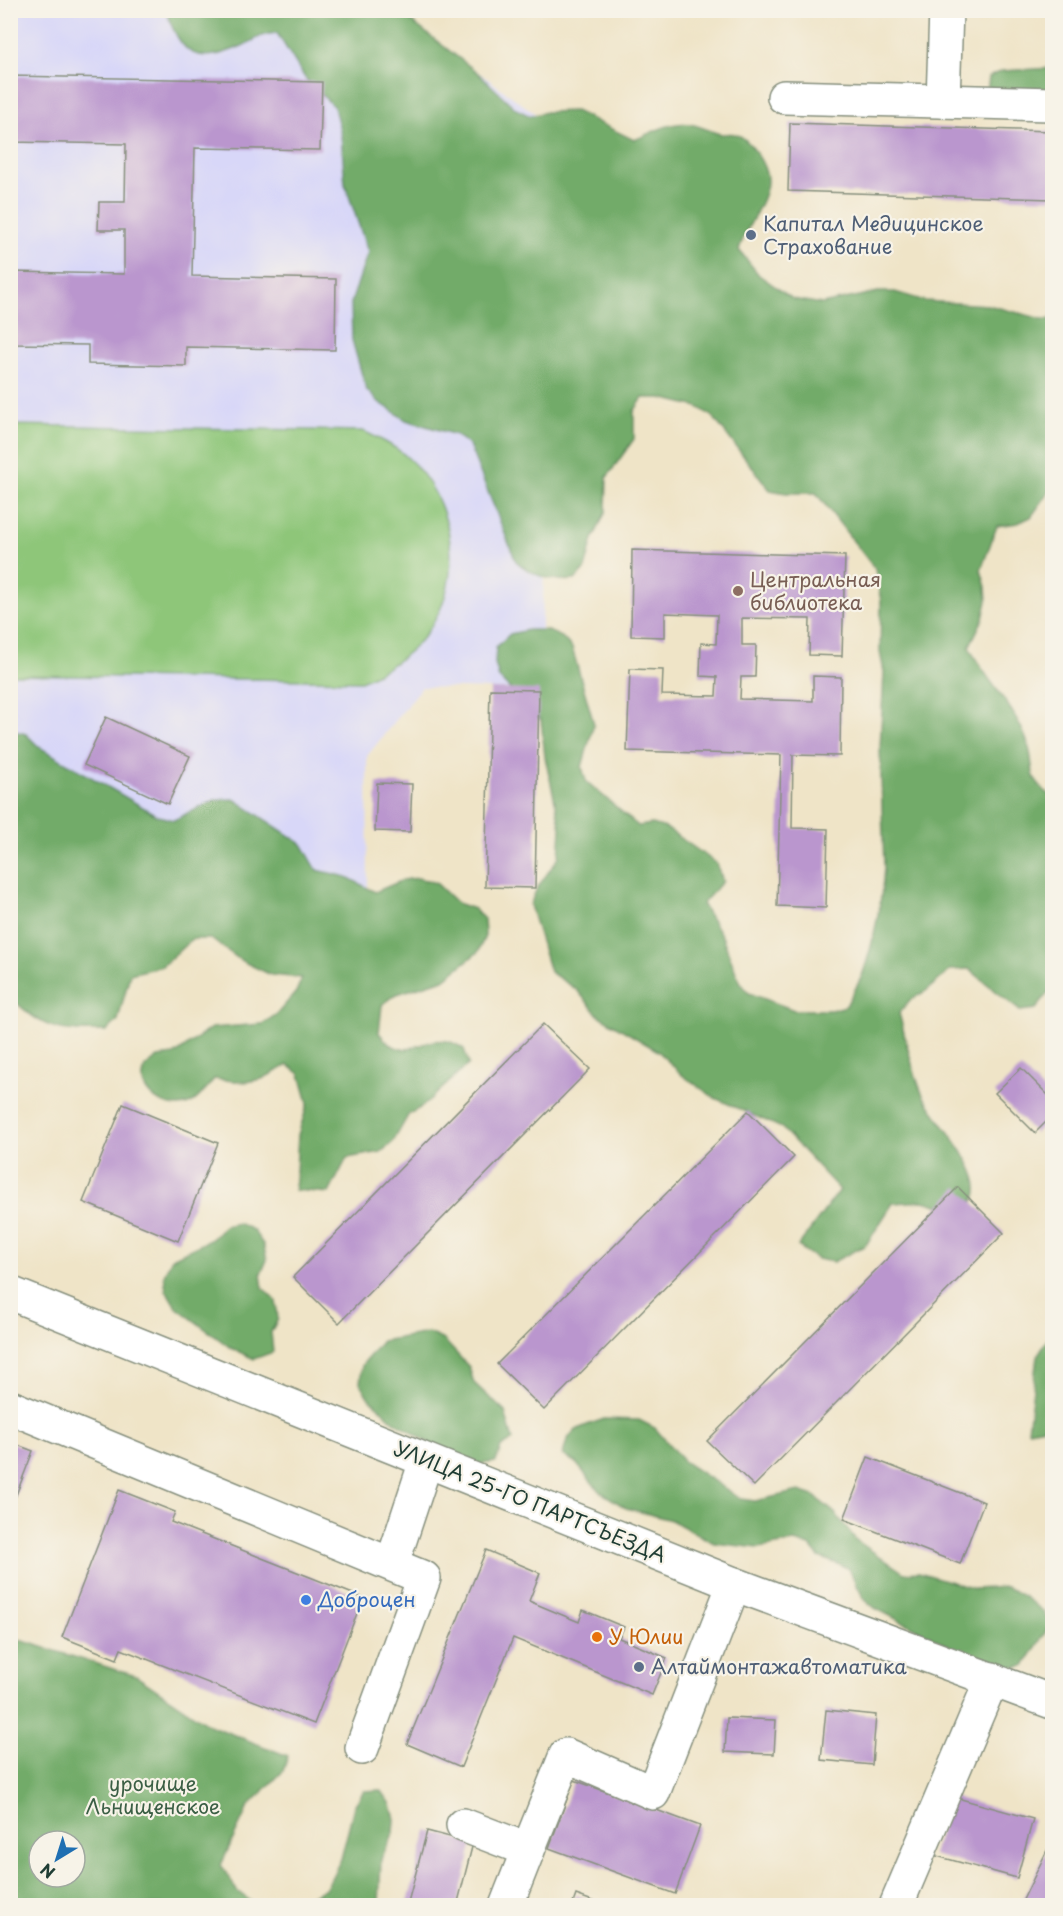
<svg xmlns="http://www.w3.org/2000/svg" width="1063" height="1916" viewBox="0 0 1063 1916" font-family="'Playpen Sans',sans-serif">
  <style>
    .built { fill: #d8d7f8 }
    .green { fill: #8ec679; stroke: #568256; stroke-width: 1.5 }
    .forest { fill: #72ab69; stroke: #48744e; stroke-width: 1.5; fill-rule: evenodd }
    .building { fill: #ba96ce }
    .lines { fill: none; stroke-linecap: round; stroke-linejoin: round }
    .minor-casing { stroke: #87907e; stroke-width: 36 }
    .minor { stroke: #fff; stroke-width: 33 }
    .service-dot { fill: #5c6f8a; stroke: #f7f3e8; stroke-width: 2 }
    .education-dot { fill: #8d6e63; stroke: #f7f3e8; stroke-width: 2 }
    .shop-dot { fill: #3f7fe0; stroke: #f7f3e8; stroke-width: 2 }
    .food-dot { fill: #e8710a; stroke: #f7f3e8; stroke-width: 2 }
    .labels { text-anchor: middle; stroke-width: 4.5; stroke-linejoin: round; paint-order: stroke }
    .service-label { font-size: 20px; fill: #4e5e75; stroke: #f7f3e8; text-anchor: start }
    .education-label { font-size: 20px; fill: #785e54; stroke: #f7f3e8; text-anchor: start }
    .street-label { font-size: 20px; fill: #1f3d34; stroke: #f7f3e8 }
    .shop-label { font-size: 20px; fill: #366cbe; stroke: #f7f3e8; text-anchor: start }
    .food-label { font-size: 20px; fill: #c56008; stroke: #f7f3e8; text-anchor: start }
    .park-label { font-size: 20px; fill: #3b5f45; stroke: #f7f3e8 }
  </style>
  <rect width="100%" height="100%" fill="#f7f3e8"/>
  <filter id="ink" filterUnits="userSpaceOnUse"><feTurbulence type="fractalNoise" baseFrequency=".0167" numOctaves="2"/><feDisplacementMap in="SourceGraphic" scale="12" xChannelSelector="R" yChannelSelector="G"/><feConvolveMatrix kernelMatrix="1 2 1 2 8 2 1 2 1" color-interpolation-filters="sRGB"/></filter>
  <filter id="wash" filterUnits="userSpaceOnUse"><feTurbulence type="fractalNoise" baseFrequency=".008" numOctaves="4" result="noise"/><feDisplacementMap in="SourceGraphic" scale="24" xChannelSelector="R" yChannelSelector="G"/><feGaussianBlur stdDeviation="1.35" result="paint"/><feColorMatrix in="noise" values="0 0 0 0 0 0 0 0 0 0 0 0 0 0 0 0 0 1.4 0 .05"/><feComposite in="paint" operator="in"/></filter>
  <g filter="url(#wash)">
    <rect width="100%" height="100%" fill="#efe4c7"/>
    <!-- built -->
    <polygon class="built" points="11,11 395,11 563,134 539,690 422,687 367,756 368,902 11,886"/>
    <!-- green -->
    <path class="green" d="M11,425L363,431C378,438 393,445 406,456C458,502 467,587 421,640C404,659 384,671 361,681L11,675Z"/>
    <!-- forest -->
    <g class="forest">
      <path d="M166,11H409L411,21L477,72L516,109L530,116L546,112L575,111L634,140C647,135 663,125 677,124C692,122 703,128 717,133C723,136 729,132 735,134C750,138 768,167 767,182C766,203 745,227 739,250L759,275L793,299L822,304L878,292H895L925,301L988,305L1042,319H1052V488L1031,517L1018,523L997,526L981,570L986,587L987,601L983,619L969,647C986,681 1016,707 1028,744C1036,769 1025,778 1052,796V987L1036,1009L1020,1011L969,969L951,970L926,991L910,1000L899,1013C906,1039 911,1068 922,1093C932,1116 986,1169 976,1196C975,1200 970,1204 968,1207L954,1210L924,1201L893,1203L866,1245L833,1262L817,1259L798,1246L840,1190L782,1128L715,1098L682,1075L658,1051L599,1016L576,989L550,972L530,905L537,888L559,857L561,828L545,757L541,720L499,678L495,663L496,647L510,634L528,630H546L562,637L572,648L594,724L582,767L586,781L638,826L652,824L666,828L716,863L723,881L702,904L722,936L740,983L749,993L794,1010H831L846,1006C851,995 859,984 863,973C874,941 882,900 884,867L880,748L884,672L880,652L881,601L875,569L816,493H786L770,490L713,417L698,407L661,398H643L634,411V439L607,477L606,511L593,539L585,569L575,580C552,582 533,577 516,561L469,445L456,435L406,420L376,400L366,389L352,340L351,303L368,252L345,184L341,134L334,107L305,78L277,33C257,35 259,39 242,46C196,66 182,56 166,11Z"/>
      <polygon points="1052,68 1052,92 987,92 989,77 1001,71"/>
      <path d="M10,730L26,734L39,747L158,816L174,820L215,800L234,799L302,844L317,870L347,877L375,892L403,880L418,878L436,883L457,903L474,909L484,919L485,936L478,952L444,979L394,995L382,1005L379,1033C406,1066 415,1037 447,1041C453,1042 459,1046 464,1049L469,1064L422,1107L409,1114L393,1142L381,1152L347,1158L329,1193L295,1190L298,1135L308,1103L300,1074L288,1065L262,1079L245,1082L214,1079C208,1086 200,1099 191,1103C175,1111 148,1101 143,1082C142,1078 144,1071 145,1067L158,1057L174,1055L211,1028L262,1024L277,1014L296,992L302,978L271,975L242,961L211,939H192L162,966L130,974L118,1020L107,1031C61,1032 43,1031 11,997Z"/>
      <polygon points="238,1223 253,1230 263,1244 267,1260 261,1274 263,1288 276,1301 278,1319 271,1332 273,1352 254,1359 231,1348 176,1307 166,1290 164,1275 172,1258 212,1239 224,1226"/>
      <polygon points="1052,1332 1052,1391 1045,1427 1028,1430 1037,1356"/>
      <polygon points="428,1333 444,1340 469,1367 474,1383 505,1412 513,1440 501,1447 496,1462 480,1464 439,1449 391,1419 368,1397 360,1383 362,1365 382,1341"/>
      <path d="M604,1419L639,1420L655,1428L683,1461L741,1499L755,1501L799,1491L814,1496L836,1514L856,1540L904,1573L919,1572L975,1589L1006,1587L1020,1594L1043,1611L1050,1625L1024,1666L994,1669L875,1608L864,1599L848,1568L819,1557L810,1546L794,1542L759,1548L714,1543L671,1520L626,1508L599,1491L576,1463L563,1455C568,1427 580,1428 604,1419Z"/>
      <path d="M10,1637L136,1676L209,1725L288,1756L283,1771L248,1807L221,1865L237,1891L255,1905H11ZM39,1841H75V1877H39Z"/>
      <polygon points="381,1790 391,1804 395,1819 394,1833 381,1859 379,1905 295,1905 326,1888 341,1859 354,1806 364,1791"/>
    </g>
    <g id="blocks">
      <!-- building -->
      <g class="building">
        <polygon points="10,76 322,82 320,150 195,148 192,276 336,279 335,350 186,347 186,366 88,364 88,345 10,344 10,272 124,274 124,230 98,230 99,202 125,202 126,144 10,142"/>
        <polygon points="790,123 1052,131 1052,199 788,191"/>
        <polygon points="632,550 845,556 842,656 809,655 810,619 742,618 742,645 756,645 755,677 741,677 740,699 813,701 813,676 841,677 840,756 793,755 792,828 828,829 826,908 777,906 781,755 627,751 630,669 663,670 662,695 716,696 717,677 700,676 701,643 716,644 717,615 665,613 665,637 631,636"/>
        <polygon points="490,689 539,690 535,888 485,887"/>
        <polygon points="106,717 190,756 168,804 84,765"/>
        <polygon points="377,783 412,784 410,832 375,831"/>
        <polygon points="543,1024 590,1069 339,1323 293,1277"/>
        <polygon points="1021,1068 1052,1099 1052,1116 1035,1133 995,1093"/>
        <polygon points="123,1104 218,1143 178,1241 83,1202"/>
        <polygon points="748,1111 794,1157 544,1410 497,1364"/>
        <polygon points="958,1187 1004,1233 754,1486 707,1441"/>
        <polygon points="10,1442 33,1451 11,1508 10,1508"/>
        <polygon points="868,1457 984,1502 960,1564 844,1519"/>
        <polygon points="119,1490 175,1512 171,1522 363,1598 314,1724 121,1649 117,1659 62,1637"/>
        <polygon points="486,1550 540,1573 529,1601 579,1622 583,1610 624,1627 619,1638 667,1658 652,1695 513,1638 461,1767 407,1744"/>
        <polygon points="826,1710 876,1715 872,1765 821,1760"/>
        <polygon points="727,1718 776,1720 774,1754 725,1752"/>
        <polygon points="574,1780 700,1826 675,1894 549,1848"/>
        <polygon points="950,1796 1033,1819 1017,1878 933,1855"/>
        <polygon points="427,1831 473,1843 457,1906 407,1906"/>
        <polygon points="1052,1840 1052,1906 1020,1906"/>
        <polygon points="576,1895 604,1905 604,1906 572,1906"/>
      </g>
    </g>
  </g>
  <g filter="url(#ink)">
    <use href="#blocks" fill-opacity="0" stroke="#87907e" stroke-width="1.5"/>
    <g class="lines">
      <!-- minor casing -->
      <g class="minor-casing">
        <g id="minor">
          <polyline points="784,97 1052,104"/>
          <polyline points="943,101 946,10"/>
          <polyline points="10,1293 734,1584 1052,1702"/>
          <polyline points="10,1407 424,1578 362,1748"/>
          <polyline points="392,1564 426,1461"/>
          <polyline points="463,1825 528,1850 566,1755 653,1793 734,1584"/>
          <polyline points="506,1906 528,1850"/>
          <polyline points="896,1906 992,1679"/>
        </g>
      </g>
      <!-- minor -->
      <use href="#minor" class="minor"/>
    </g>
  </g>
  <!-- markers -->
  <g class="service-dot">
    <circle cx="751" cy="235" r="6"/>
    <circle cx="639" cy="1667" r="6"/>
  </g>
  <circle class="education-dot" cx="738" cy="591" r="6"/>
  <circle class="shop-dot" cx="306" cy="1600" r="6"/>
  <circle class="food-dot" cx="597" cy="1637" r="6"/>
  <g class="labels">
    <!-- service labels -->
    <g class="service-label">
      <text x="763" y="231">Капитал Медицинское<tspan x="763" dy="23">Страхование</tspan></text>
      <text x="651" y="1674">Алтаймонтажавтоматика</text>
    </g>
    <!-- education labels -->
    <g class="education-label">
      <text x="750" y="587">Центральная<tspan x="750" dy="23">библиотека</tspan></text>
    </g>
    <!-- street labels -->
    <g class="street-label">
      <text transform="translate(530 1502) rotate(22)" y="7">УЛИЦА 25-ГО ПАРТСЪЕЗДА</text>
    </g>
    <!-- shop labels -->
    <g class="shop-label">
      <text x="318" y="1607">Доброцен</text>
    </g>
    <!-- food labels -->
    <g class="food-label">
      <text x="609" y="1644">У Юлии</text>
    </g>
    <!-- park labels -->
    <g class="park-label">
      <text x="153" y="1791">урочище<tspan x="153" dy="23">Льнищенское</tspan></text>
    </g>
  </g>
  <!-- margin -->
  <rect width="1063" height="1916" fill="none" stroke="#f7f3e8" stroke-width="36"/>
  <!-- north arrow -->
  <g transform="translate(57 1859) rotate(218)"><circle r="28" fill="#f7f3e8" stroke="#a1aaa0" stroke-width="1.5"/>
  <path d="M0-4.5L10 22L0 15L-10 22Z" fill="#1f6fb2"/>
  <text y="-9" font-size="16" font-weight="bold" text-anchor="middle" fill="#1f3d34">N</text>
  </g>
</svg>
